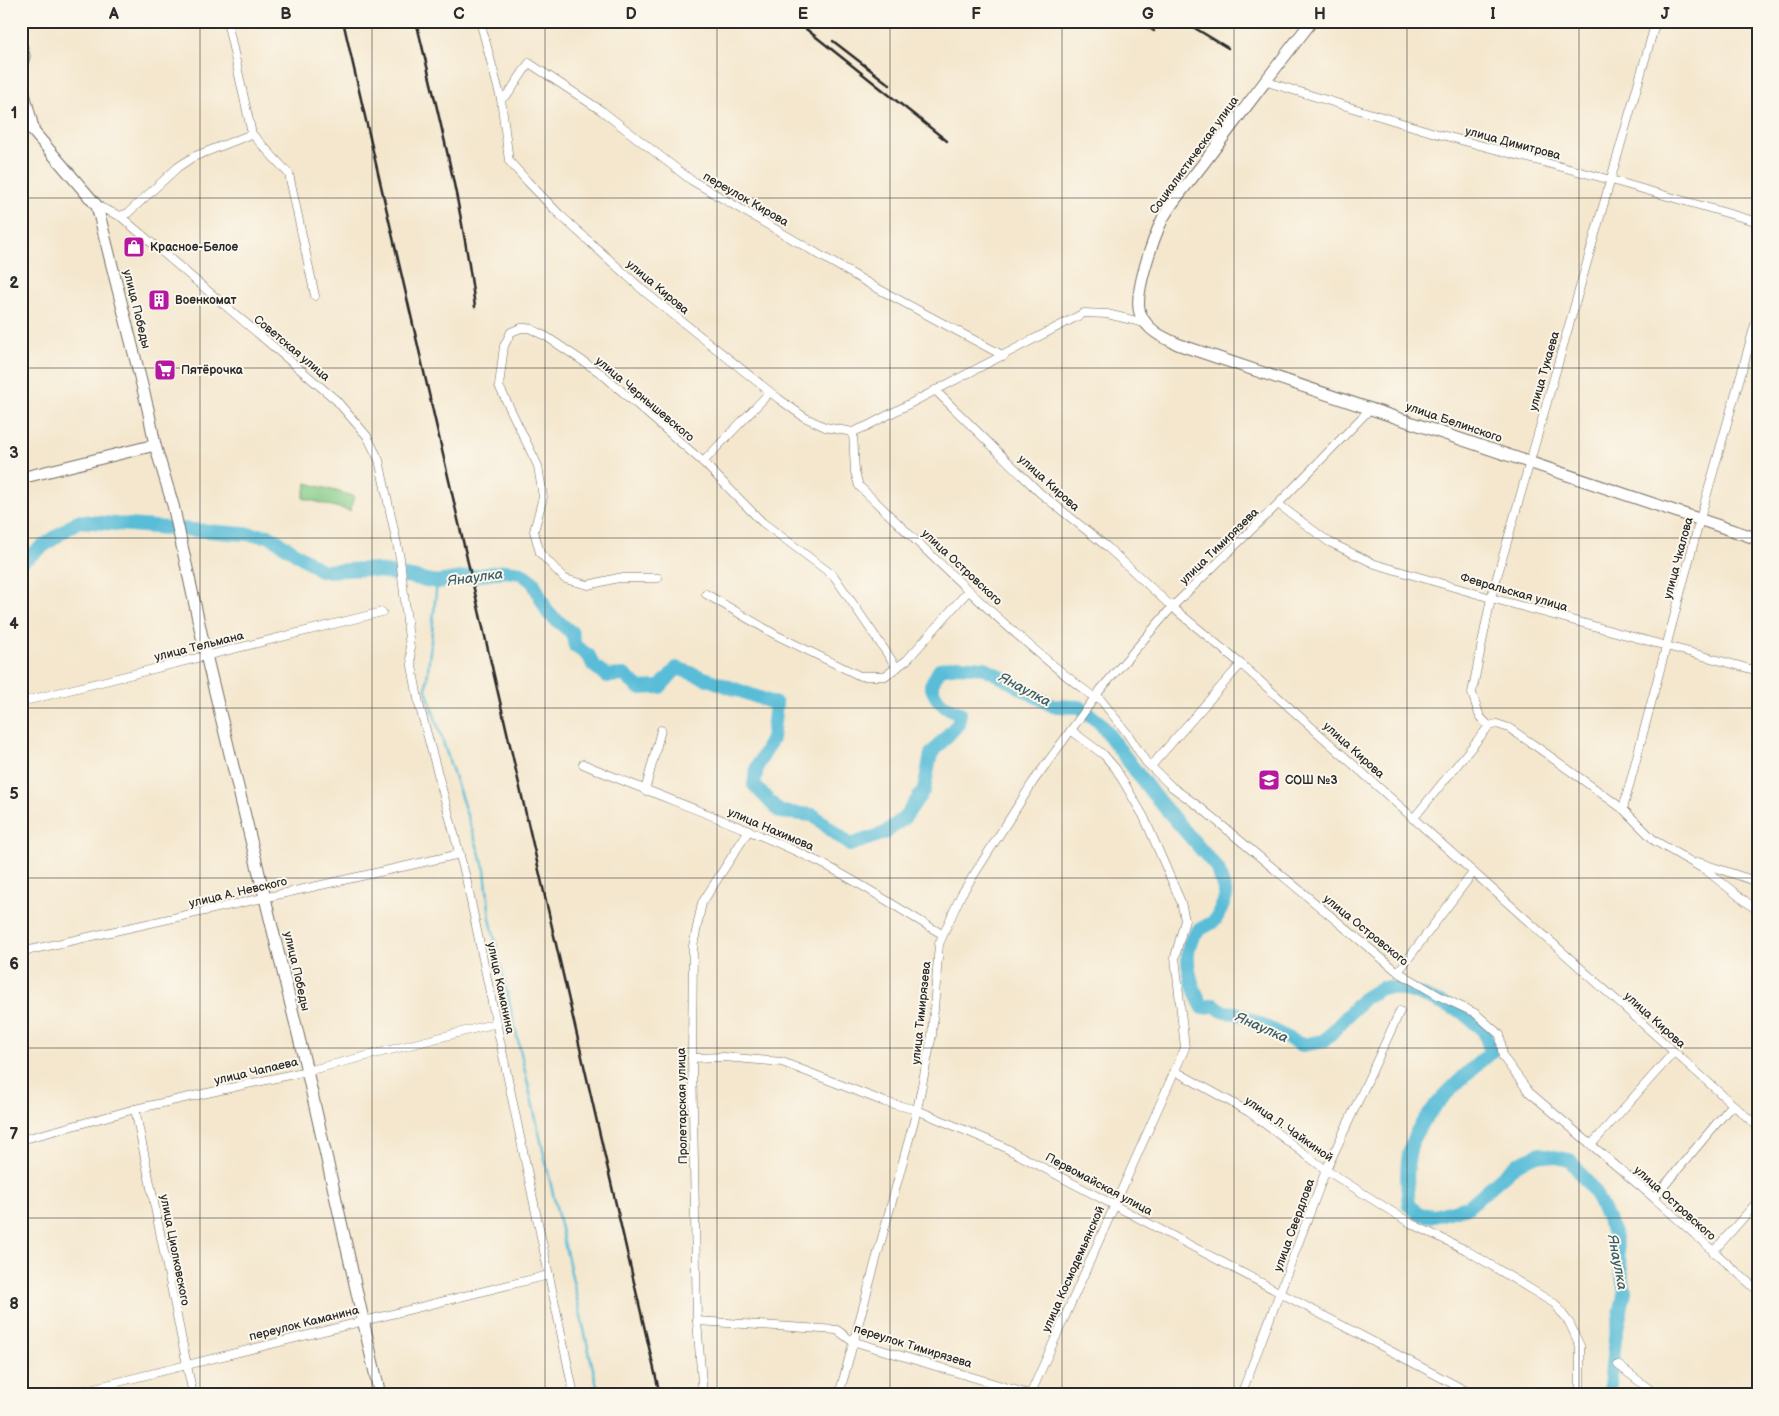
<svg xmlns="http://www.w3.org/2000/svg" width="1779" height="1416" viewBox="0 0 1779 1416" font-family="'Balsamiq Sans',sans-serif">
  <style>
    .green { fill: #81ca86; stroke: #567a58 }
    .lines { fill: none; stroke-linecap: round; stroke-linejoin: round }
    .stream { stroke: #5abdd8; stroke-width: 2.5 }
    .river { stroke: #5abdd8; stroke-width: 14 }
    .street-casing { stroke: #716d64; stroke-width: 9 }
    .secondary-casing { stroke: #716d64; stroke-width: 13 }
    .street { stroke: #fff; stroke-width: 8 }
    .secondary { stroke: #fff; stroke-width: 11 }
    .rail { stroke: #2b2b2b; stroke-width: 2.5 }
    .grid { fill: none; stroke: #2b2b2b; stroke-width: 1; stroke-opacity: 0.55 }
    .labels { text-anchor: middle; stroke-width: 4; stroke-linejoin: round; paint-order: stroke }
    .street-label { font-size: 12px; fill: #2b2b2b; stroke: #fbf7ec }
    .poi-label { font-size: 12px; font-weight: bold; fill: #2b2b2b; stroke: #fbf7ec; text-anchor: start }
    .water-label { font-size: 14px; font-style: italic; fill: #3b5e68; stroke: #fbf7ec }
    .neatline { fill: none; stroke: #2b2b2b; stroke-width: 2 }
    .grid-label { font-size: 16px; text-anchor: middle; font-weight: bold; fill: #2b2b2b }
  </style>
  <rect width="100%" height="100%" fill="#fbf7ec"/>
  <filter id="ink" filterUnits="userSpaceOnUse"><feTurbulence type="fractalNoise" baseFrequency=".02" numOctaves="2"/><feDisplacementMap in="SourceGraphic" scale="10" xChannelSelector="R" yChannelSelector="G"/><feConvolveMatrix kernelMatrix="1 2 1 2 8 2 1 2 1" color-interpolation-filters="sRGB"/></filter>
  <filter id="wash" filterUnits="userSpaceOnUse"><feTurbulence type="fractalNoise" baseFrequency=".0096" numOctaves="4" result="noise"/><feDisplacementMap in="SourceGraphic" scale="20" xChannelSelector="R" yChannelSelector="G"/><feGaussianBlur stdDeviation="1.12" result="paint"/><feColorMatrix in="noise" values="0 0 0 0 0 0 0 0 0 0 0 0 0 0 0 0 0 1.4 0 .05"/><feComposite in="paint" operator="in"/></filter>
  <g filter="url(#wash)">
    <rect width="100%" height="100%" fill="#f4e7ce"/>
    <!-- green -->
    <polygon class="green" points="307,483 354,496 350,511 303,498"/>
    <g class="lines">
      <!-- stream -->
      <polyline class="stream" points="437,582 426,690 485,870 490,918 599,1395"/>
      <!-- river -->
      <path class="river" d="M21,562L78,521L270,536L322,571L369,569L437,582L506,571L521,573L533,582L548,613L572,633L575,646L589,656L593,665L607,676L624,675L639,688L660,687L677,668L776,704L772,739L757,767L754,785L780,812L813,815L850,845L885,833L905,817L924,790L931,754L958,724L960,713C944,707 936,702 931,685L940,669L957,666L985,668L1053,706L1080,707L1100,723L1152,793L1218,869L1226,896C1223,903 1220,915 1214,921C1210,925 1202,927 1198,931C1178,949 1192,989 1203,1008L1214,1005L1224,1012L1237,1013L1302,1045L1324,1041L1363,999L1381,988H1394L1416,993L1462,1012L1484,1031L1491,1052C1468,1072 1424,1111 1413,1140C1405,1160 1407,1185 1409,1205L1419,1214L1434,1216L1468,1207L1518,1163L1540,1154L1570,1160L1594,1191L1614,1233L1625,1291L1615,1339L1609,1395"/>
    </g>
  </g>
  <g filter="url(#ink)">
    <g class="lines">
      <!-- street casing -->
      <g class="street-casing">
        <g id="street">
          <polyline points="227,21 252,134 289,174 315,296"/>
          <polyline points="434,21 435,23"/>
          <polyline points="480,21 501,99 509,161 528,182 559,214 645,292 779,399 804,417 825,427 853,432 867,426 1084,313 1107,314 1145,323"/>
          <polyline points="1264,81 1438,134 1611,180 1758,222"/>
          <polyline points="501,99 509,93 529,63 602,111 691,180 873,286 1004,356"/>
          <polyline points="97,206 120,216 336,400 367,436 379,460 400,558 412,666 419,704 466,878 574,1395"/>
          <polyline points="120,216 128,213 178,167 193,157 252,134"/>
          <polyline points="935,390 1040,493 1106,546 1172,607 1241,664 1758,1127"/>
          <path d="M853,432L855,472L859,486C935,558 1010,635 1095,698"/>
          <polyline points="703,462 770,392"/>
          <polyline points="1278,504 1329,542 1375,564 1491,598 1758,671"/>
          <polyline points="658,578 618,578 588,585 565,579 540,553 534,531 543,497 538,466 499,386 504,346 511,332 521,328 529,328 547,337 602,374 703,462 762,522 834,576 897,668"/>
          <polyline points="706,594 776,635 860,676 885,676 907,660 969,590"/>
          <polyline points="1097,695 1127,733 1146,762 1172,787 1201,808 1398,972 1441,997 1475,1013 1500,1035 1503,1057 1529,1092 1654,1198 1758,1291"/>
          <polyline points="21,702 382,612"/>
          <polyline points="1489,726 1480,717 1472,693 1491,598 1656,21"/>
          <path d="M583,764C662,798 743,825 821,863C863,884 902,911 942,934"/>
          <polyline points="1152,765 1241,664"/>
          <polyline points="645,791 661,730"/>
          <polyline points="1623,809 1700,519 1758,314"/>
          <polyline points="1413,819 1489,726 1497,724 1509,728 1537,747 1623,809 1655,841 1707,871 1758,911"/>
          <polyline points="1698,862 1758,882"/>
          <polyline points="21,935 25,952"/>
          <polyline points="21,952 460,854"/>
          <polyline points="1398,972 1472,874"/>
          <polyline points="692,1058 724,1057 782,1062 885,1102 917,1110 1002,1146 1474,1395"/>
          <polyline points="1175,1071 1249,1112 1326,1170 1410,1223 1466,1250 1555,1304 1570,1324 1580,1346 1580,1395"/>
          <polyline points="135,1109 193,1395"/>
          <polyline points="21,1140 135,1109 307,1071 497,1023"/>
          <polyline points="1591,1145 1674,1052"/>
          <polyline points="1654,1198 1732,1105"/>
          <polyline points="1713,1252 1758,1201"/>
          <polyline points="697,1321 837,1330 852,1341 1032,1395"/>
          <polyline points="1618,1365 1657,1395"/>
          <polyline points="66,1395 549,1275"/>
          <polyline points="703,1395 697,1321 692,1058 693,946 702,903 749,830"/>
          <polyline points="839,1395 917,1110 932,1035 939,944 961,895 1033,782 1101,689 1172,607 1278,504 1371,408"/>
          <polyline points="1030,1395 1185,1048 1175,957 1185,920 1181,902 1144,817 1116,769 1104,755 1072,731"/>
          <polyline points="1241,1395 1326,1170 1400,1011"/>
        </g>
      </g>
      <!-- secondary casing -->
      <g class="secondary-casing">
        <g id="secondary">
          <path d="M1312,21C1276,67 1241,113 1206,160C1192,179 1174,198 1163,218C1154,237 1133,294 1140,313C1147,331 1164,338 1180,345L1758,539"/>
          <polyline points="21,45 24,56 21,67"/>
          <polyline points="21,82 33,128"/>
          <polyline points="21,117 97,206 148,409 155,445 173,505 206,655 307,1071 380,1395"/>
          <polyline points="21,478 155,445"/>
        </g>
      </g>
      <!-- street -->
      <use href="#street" class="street"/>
      <!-- secondary -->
      <use href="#secondary" class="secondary"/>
      <!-- rail -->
      <g class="rail">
        <polyline points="343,21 660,1395"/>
        <path d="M416,21C439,116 463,210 475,307"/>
        <polyline points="796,21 947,141"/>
        <polyline points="1139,21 1154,31"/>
        <polyline points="1183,21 1228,48"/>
        <polyline points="833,41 890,85"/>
      </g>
    </g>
  </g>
  <!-- grid -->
  <path class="grid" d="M200,21V1395M372,21V1395M545,21V1395M717,21V1395M890,21V1395M1062,21V1395M1234,21V1395M1407,21V1395M1579,21V1395M21,198H1758M21,368H1758M21,538H1758M21,708H1758M21,878H1758M21,1048H1758M21,1218H1758"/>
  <!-- icons -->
  <defs>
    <g id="shop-square" transform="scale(1.125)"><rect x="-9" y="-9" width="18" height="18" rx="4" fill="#b5179e" stroke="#fbf7ec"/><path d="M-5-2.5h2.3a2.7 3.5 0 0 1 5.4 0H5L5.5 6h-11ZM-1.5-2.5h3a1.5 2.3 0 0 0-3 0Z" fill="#fff"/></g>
    <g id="building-square" transform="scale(1.125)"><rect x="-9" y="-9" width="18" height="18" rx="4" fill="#b5179e" stroke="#fbf7ec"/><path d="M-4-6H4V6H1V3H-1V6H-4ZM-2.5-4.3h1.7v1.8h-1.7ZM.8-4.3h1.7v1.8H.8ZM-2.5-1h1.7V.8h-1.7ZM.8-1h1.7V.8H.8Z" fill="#fff"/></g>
    <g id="supermarket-square" transform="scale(1.125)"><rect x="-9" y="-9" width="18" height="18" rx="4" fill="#b5179e" stroke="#fbf7ec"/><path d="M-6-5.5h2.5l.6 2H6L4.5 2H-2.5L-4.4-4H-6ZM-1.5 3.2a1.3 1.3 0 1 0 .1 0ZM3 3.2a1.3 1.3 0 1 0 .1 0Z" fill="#fff"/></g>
    <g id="school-square" transform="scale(1.125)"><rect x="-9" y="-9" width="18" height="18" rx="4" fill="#b5179e" stroke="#fbf7ec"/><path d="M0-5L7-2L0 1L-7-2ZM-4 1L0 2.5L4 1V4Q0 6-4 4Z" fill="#fff"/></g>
  </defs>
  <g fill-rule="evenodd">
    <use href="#shop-square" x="134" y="247"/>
    <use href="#building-square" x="159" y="300"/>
    <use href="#supermarket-square" x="165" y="370"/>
    <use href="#school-square" x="1269" y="780"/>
  </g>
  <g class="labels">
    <!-- street labels -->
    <g class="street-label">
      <text transform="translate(1513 143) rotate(15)" y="4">улица Димитрова</text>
      <text transform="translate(1194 155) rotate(-54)" y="4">Социалистическая улица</text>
      <text transform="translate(746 199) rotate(30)" y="4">переулок Кирова</text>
      <text transform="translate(658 287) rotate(40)" y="4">улица Кирова</text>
      <text transform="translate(137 309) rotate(76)" y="4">улица Победы</text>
      <text transform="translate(292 348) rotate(40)" y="4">Советская улица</text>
      <text transform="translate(1544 371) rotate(-74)" y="4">улица Тукаева</text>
      <text transform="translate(645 399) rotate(40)" y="4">улица Чернышевского</text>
      <text transform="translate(1454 422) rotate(19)" y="4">улица Белинского</text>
      <text transform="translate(1049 483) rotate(42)" y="4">улица Кирова</text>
      <text transform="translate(1219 546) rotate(-44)" y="4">улица Тимирязева</text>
      <text transform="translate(1678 558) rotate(-75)" y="4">улица Чкалова</text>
      <text transform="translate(962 567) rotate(43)" y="4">улица Островского</text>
      <text transform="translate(1514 592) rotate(16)" y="4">Февральская улица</text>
      <text transform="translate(199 646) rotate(-14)" y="4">улица Тельмана</text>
      <text transform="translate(1354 750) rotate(42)" y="4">улица Кирова</text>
      <text transform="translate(771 829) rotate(23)" y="4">улица Нахимова</text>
      <text transform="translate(238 892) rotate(-13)" y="4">улица А. Невского</text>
      <text transform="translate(1366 930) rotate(39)" y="4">улица Островского</text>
      <text transform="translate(297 971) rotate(77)" y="4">улица Победы</text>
      <text transform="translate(501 988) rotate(78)" y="4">улица Каманина</text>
      <text transform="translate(921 1013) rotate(-84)" y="4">улица Тимирязева</text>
      <text transform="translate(1655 1020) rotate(42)" y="4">улица Кирова</text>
      <text transform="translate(256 1071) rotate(-13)" y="4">улица Чапаева</text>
      <text transform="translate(682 1106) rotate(-91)" y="4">Пролетарская улица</text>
      <text transform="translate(1289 1129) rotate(35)" y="4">улица Л. Чайкиной</text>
      <text transform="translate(1099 1184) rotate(28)" y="4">Первомайская улица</text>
      <text transform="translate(1675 1203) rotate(42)" y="4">улица Островского</text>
      <text transform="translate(1294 1225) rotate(-70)" y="4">улица Свердлова</text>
      <text transform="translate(175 1250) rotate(79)" y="4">улица Циолковского</text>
      <text transform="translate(1073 1269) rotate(-66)" y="4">улица Космодемьянской</text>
      <text transform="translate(304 1323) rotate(-14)" y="4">переулок Каманина</text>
      <text transform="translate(913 1346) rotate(17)" y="4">переулок Тимирязева</text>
    </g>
    <!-- poi labels -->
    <g class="poi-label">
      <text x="150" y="251">Красное-Белое</text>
      <text x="175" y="304">Военкомат</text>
      <text x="181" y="374">Пятёрочка</text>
      <text x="1285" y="784">СОШ №3</text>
    </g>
    <!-- water labels -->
    <g class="water-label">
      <text transform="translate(475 577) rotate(-8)" y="5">Янаулка</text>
      <text transform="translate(1025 689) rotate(28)" y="5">Янаулка</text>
      <text transform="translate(1262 1027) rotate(24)" y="5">Янаулка</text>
      <text transform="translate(1618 1262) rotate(79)" y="5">Янаулка</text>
    </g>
  </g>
  <!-- margin -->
  <rect width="1779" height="1416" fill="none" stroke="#fbf7ec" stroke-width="55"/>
  <rect x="28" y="28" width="1724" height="1360" class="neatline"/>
  <g class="grid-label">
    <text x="114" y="19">A</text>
    <text x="286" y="19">B</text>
    <text x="459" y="19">C</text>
    <text x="631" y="19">D</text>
    <text x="803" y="19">E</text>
    <text x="976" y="19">F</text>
    <text x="1148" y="19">G</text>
    <text x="1320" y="19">H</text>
    <text x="1493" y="19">I</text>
    <text x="1665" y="19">J</text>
    <text x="14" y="118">1</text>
    <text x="14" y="288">2</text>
    <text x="14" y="458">3</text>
    <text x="14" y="629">4</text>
    <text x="14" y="799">5</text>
    <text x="14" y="969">6</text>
    <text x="14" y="1139">7</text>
    <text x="14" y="1309">8</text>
  </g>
</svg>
